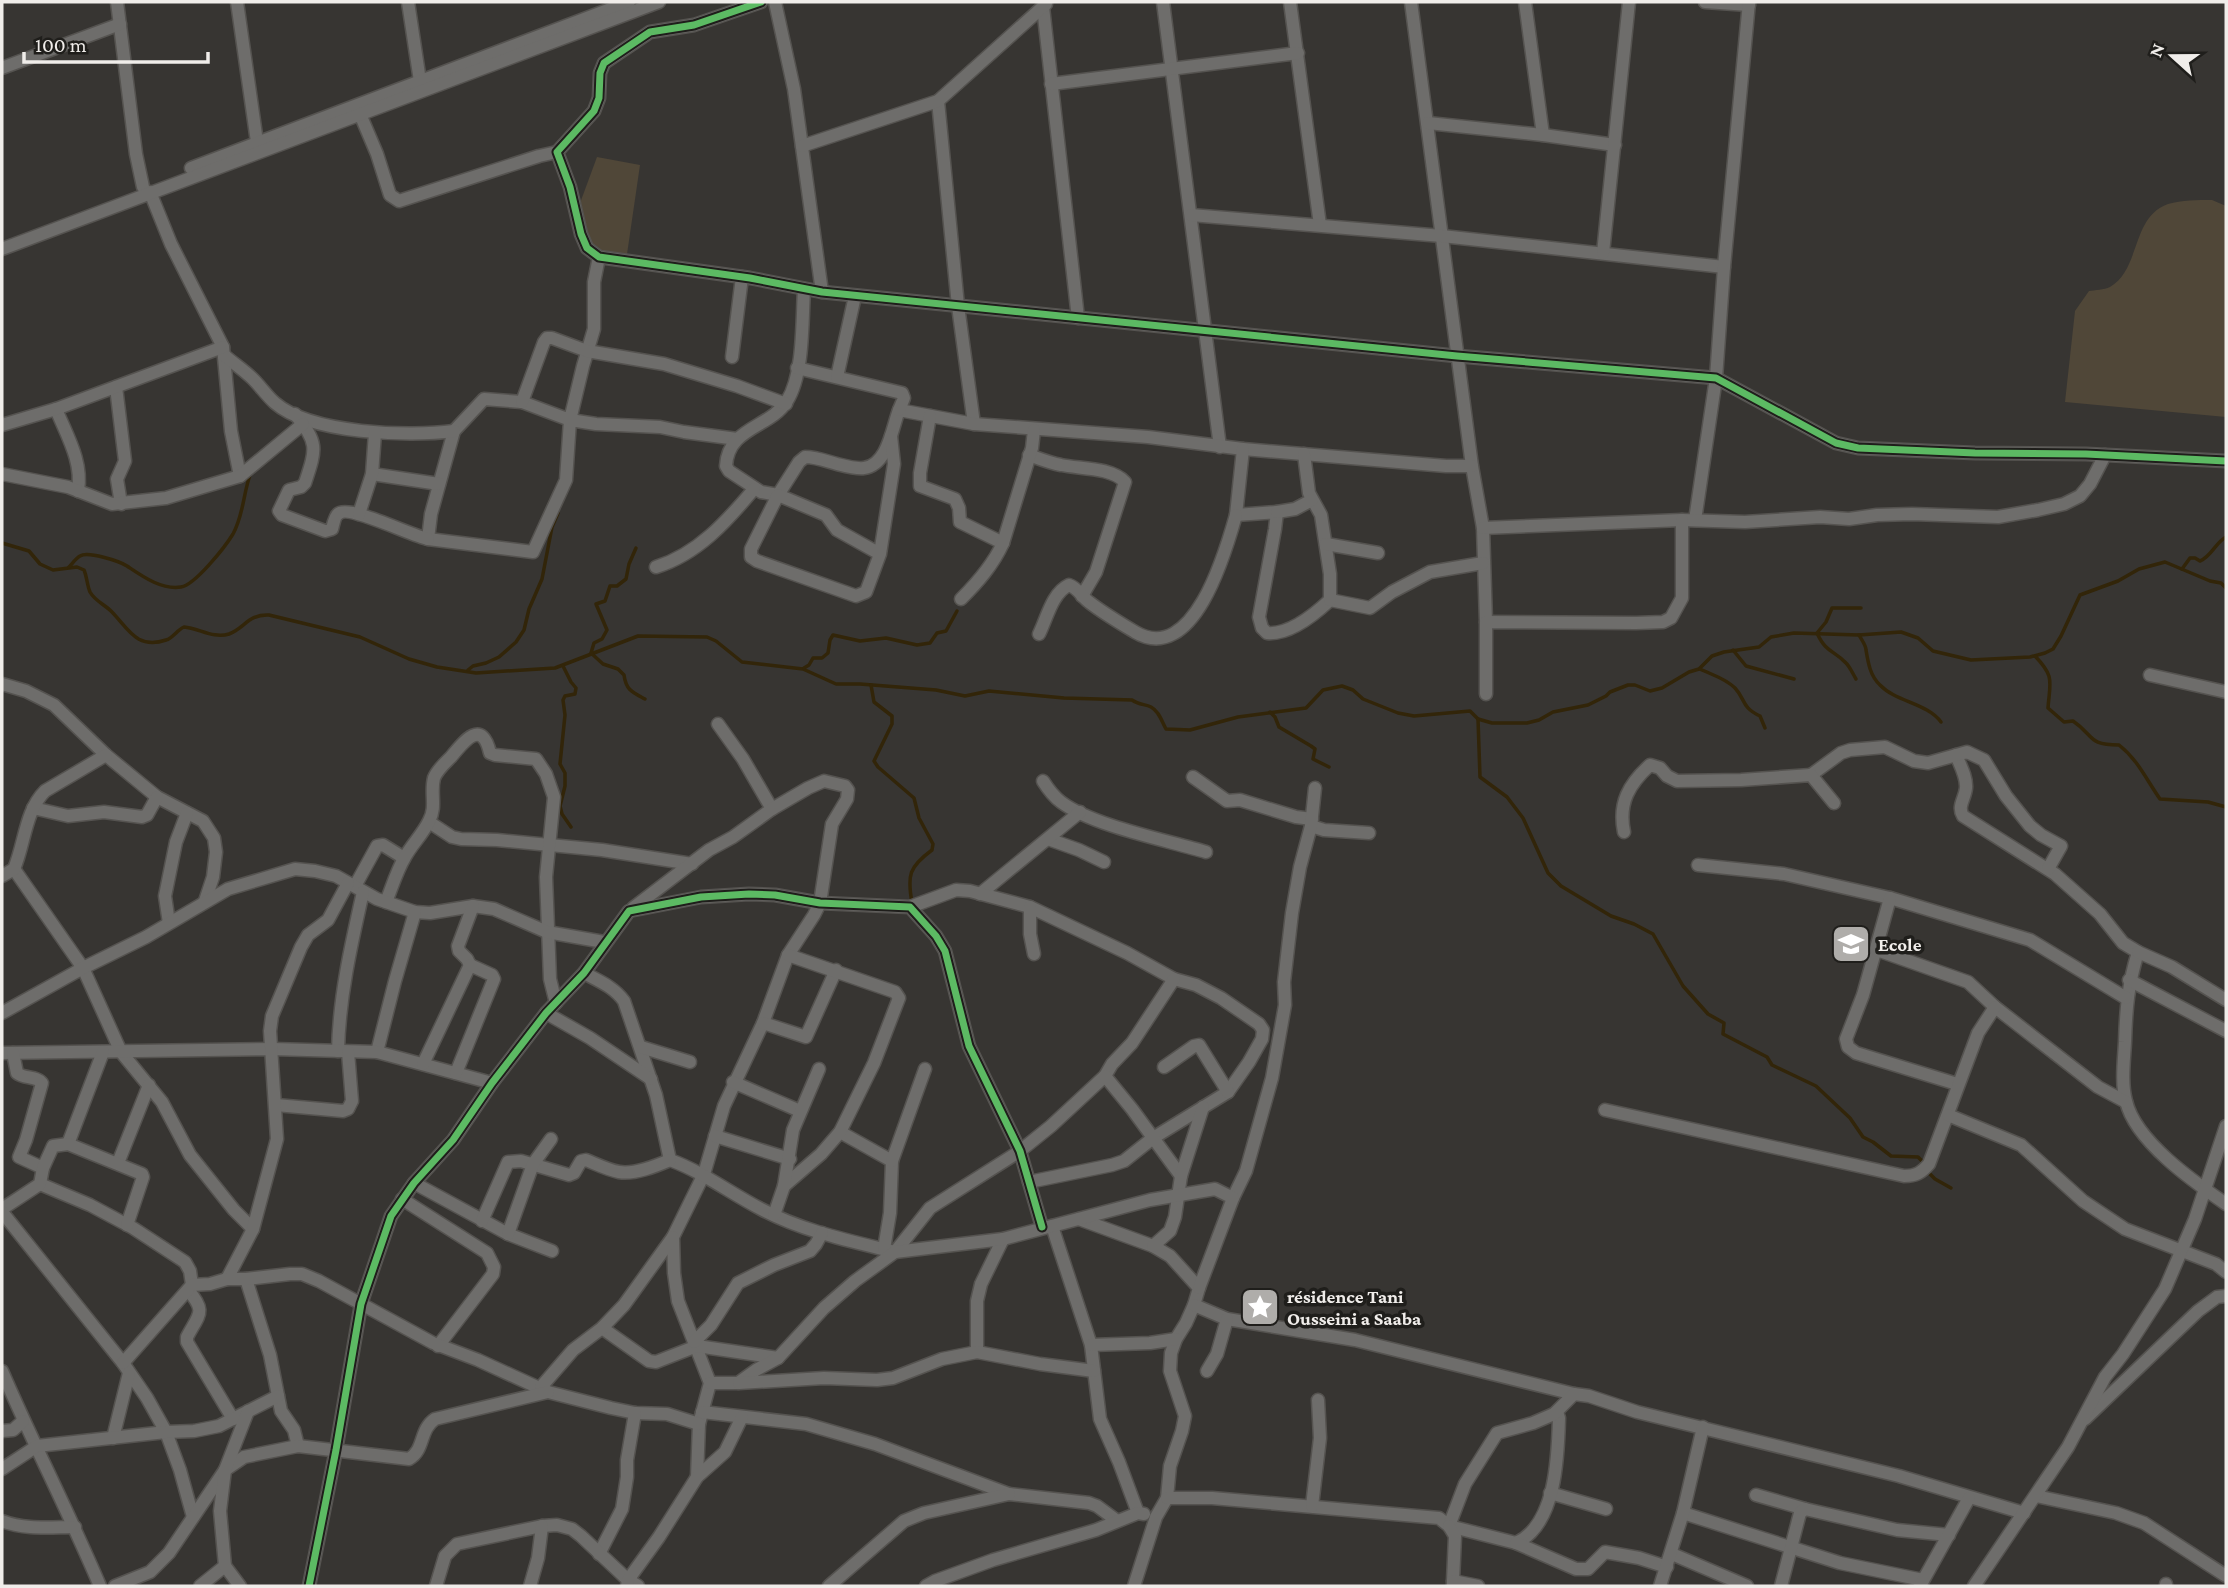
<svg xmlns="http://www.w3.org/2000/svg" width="2228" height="1588" viewBox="0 0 2228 1588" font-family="'Crimson Pro',serif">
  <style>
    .green { fill: #504738 }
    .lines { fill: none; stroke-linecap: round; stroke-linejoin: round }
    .stream { stroke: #322509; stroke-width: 3.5 }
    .minor-casing { stroke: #555350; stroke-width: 15 }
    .minor { stroke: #6e6d6b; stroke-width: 12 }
    .cycleway-casing { stroke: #1f1e1b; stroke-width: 11 }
    .cycleway { stroke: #5cba63; stroke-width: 7 }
    .labels { text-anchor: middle; stroke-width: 7; stroke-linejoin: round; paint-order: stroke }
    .poi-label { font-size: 19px; font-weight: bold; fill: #f0edea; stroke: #1f1e1b; text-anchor: start }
  </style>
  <rect width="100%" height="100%" fill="#373532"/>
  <!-- green -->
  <g class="green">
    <polygon points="597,157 640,165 626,261 587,248 576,214"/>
    <path d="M2212,200L2226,206V417L2065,402L2075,311L2089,291C2095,290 2104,290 2110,287C2141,269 2131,217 2168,204C2182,200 2197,200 2212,200Z"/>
  </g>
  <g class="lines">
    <!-- stream -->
    <g class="stream">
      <path d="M2,543L29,551L40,564L53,570L77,567L84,570C87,577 87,585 90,592C95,601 104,604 111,611C128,628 136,650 166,640C173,638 177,630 184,627C199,628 213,639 229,634C245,628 248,614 269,615L360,637L409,659L437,667L476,673L555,668L638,636L707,637L716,641L742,662L803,669L836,684H860L936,690L965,696L989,691L1064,698L1132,700C1139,705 1145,704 1151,707C1159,711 1162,722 1166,729L1190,730L1238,717L1306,708L1323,690L1342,686L1353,690L1363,699L1398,713L1414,716L1470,711L1478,719L1492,723H1527L1539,720L1553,712L1588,705L1606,696L1610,692L1628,685H1635L1650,691L1662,688L1689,672L1699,669L1712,656L1724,652L1759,647L1771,637L1794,633L1859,635L1901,632L1918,638L1933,651L1971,660L2030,657L2045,653L2053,649L2061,636L2080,595L2118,581L2139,569L2165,562L2210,581L2221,583L2226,588"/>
      <path d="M636,548L629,564L626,579L617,586H610L605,601L596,604L607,630L602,639L594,643L591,653L603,664L618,669L624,675C626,690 632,692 645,699"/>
      <path d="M69,567C72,564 76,558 80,556C88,551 119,561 127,566C142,576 161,590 181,587C195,585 225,547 233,534C244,514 243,493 251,472"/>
      <path d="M2182,569L2190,558H2195L2200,561C2211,557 2216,542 2226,537"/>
      <path d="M1859,635C1861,639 1866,645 1866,650C1868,662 1870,676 1880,685C1896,702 1927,703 1941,722"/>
      <polyline points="1733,650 1746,666 1794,679"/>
      <path d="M2035,656C2055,677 2050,681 2048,708L2064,722L2073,721C2095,736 2087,745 2119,745C2138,760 2146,779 2160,799L2208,802L2226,807"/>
      <polyline points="563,666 571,682 576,688 575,694 565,696 563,700 565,715 560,764 565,773 565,786 560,806 562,814 571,827"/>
      <polyline points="804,668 809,665 813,658 822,658 828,653 830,640 833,635 860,641 886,638 917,645 930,643 937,633 946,631 957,611"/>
      <path d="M1700,669C1712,675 1725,678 1735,688C1746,700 1741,707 1760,716L1765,728"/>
      <polyline points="468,670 473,666 486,663 499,657 516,642 524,630 529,609 542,579 552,527 558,513"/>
      <path d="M1856,679C1853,674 1850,667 1846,663C1834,650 1826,653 1817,633L1826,622L1832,608H1861"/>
      <path d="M871,685L874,702L892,716V724L874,761L878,767L914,798L919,818L933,844L932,850C909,867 907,875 912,903"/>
      <polyline points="1270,712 1275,717 1279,727 1311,746 1315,749 1313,759 1329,767"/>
      <polyline points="1478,719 1480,777 1507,797 1523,818 1548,873 1561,886 1611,916 1634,924 1653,934 1683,986 1708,1014 1724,1023 1723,1034 1767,1057 1772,1065 1816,1086 1850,1118 1863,1137 1873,1142 1891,1156 1918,1157 1925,1164"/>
      <polyline points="1927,1171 1935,1179 1951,1188"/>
    </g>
    <!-- minor casing -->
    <g class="minor-casing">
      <g id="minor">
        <polyline points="117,2 136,154 143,187"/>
        <polyline points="237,2 257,142"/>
        <polyline points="408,2 420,81"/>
        <polyline points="761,2 694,25 650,32 604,63 600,73 599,98 594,111 557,152 570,187 581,234 587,248 599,257 750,278 822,292 1457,356 1716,378 1836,443 1858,448 1975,453 2086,454 2226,461"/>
        <polyline points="775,2 794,89 822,292"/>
        <polyline points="1163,2 1220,447"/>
        <polyline points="1290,2 1320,225"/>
        <polyline points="1411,2 1472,466 1483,528 1486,622"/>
        <polyline points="1525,2 1543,135"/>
        <polyline points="1705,2 1749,5"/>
        <polyline points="1043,7 1078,318"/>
        <polyline points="2,68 120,24"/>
        <polyline points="1051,84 1298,53"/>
        <polyline points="938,101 958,306 974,424"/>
        <polyline points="360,114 377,154 390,195 399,201 539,156 557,152"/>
        <polyline points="1428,123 1543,135 1615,145"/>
        <polyline points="802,146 938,101 1046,4"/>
        <polyline points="191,168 629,2"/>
        <polyline points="150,192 171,244 223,347 231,431 240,476"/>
        <polyline points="1191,215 1442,236 1724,267"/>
        <polyline points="2,249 659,2"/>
        <polyline points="1603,253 1629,2"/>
        <polyline points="599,257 594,282 594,329 583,366 570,420 566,480 533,552 428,539 431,514 454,431 484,399 522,402 570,420 596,424 660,427 684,432 737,439"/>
        <path d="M804,289C802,321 804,374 787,401C770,428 728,427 726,466L729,471L761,492L778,495L799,462L805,457C816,457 826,461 837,464C845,466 856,469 864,468C888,465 892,428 899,410L974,424L1148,437L1243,449L1446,466H1472"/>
        <path d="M224,355C233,363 244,370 253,379C261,387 267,396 275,403C311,434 409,437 454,431"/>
        <polyline points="732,357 742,277"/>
        <polyline points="797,368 902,393 904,398 899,410"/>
        <polyline points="837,377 855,296"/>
        <polyline points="116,387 125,461 117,479 121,504"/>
        <polyline points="522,402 544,342 547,338 552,338 587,351 664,364 737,386 786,404"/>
        <path d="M56,409C67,436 83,462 78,491"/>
        <path d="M295,414C318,443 317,447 305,483L301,487L289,490L279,511L282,515L325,531L332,529C333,525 335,516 338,514C348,504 412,536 428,539"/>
        <polyline points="930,416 920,473 920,486 955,499 959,508 960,522 1003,543"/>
        <polyline points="2,425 56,409 223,347"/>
        <path d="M1243,449L1236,515L1277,512L1275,529L1259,617L1262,628L1267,633C1289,635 1314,615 1330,600L1370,608L1392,592L1430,572L1483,563"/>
        <polyline points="1304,454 1309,493 1321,515 1330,574 1330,600"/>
        <path d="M1029,455C1040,459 1050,463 1061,465C1080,469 1111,467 1125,482L1096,572L1082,596"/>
        <polyline points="2,474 68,487 112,504 166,498 240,476 303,424"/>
        <polyline points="372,474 439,484"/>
        <polyline points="1277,512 1295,509 1312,500"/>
        <polyline points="359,514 372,474 375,433"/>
        <polyline points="1695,520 1716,378 1724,267 1749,2"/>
        <polyline points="1483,528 1682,520 1745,522 1820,517 1849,519 1877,515 1912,514 1998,517 2038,510 2064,504 2080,496 2090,484 2105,455"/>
        <polyline points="1326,544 1378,553"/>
        <polyline points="880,554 837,530 826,515 778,495 751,549 751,557 757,561 856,596 866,592 880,554 894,464 891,436"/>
        <path d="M656,567C698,554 727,521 754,489"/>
        <path d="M961,599C978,582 993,565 1003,543L1032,448L1034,430"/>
        <path d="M1039,634C1047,618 1052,593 1069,585C1078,588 1082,597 1089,602C1103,613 1120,623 1135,632C1193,666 1225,554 1236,515"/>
        <polyline points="2150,675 2226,692"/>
        <polyline points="2,684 26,691 54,705 106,755 157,797 203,821 214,838 216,852 213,877 205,901"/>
        <polyline points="1486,694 1486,622 1636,623 1663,622 1671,618 1682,598 1682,520"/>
        <polyline points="718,724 743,759 772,809"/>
        <path d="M1956,755C1960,765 1967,777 1966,788C1965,799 1957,806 1963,816L2055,874L2100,914L2123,943L2138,952C2128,985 2126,1008 2125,1042C2124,1061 2121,1083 2126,1101C2135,1141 2194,1182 2226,1204"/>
        <polyline points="1811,775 1841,753 1850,750 1885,747 1914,761 1928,763 1967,752 1984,760 2006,796 2030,826 2041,835 2061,846 2048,869"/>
        <polyline points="1193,777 1227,801 1240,800 1296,817 1312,819"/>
        <path d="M1043,781C1048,789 1053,796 1061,802C1093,826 1166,840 1206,852"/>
        <polyline points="33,808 68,816 104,812 142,817 147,815 157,797"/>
        <polyline points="429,822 452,837 461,839 497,840 602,850 692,864"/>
        <polyline points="1311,826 1324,830 1369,833"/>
        <path d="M1624,832C1618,803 1629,784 1650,765L1660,768L1667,776L1677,781L1741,780L1811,775L1834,803"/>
        <polyline points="1048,839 1079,850 1104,862"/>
        <polyline points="1698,865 1784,874 1890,898 2030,940 2126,998"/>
        <polyline points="14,869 83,968 121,1052 162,1102 190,1155 234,1210 253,1229"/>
        <path d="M2,876L14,869C25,843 25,811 45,791L106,755"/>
        <polyline points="355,886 377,846 383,845 404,858"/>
        <polyline points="980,894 1080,812"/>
        <polyline points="1890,898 1863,995 1846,1039 1848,1047 1856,1053 1957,1084"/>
        <path d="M386,902C392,887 397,870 405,857C412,844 423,834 429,821C437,807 430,793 434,778C437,770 445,763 451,757C464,741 482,718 490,753L495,755L536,759L546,774L554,797L546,877L550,979L556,1003"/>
        <polyline points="910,907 956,890 970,891 1030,907 1127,953 1174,979 1196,985 1221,998 1259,1024 1263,1030 1262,1039 1249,1062 1228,1092 1153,1138 1124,1161 1112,1165 1029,1182"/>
        <polyline points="1030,907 1030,934 1034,954"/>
        <polyline points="633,908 709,850 733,837 772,809 808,788 824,781 845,786 848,790 847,799 832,824 820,903 814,915 788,955 763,1023 724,1106 704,1174 673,1237 674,1273 678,1301 710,1383 699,1424 697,1477"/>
        <polyline points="169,923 165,896 176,842 187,813"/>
        <polyline points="1877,950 1968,982 1995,1007 2098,1087 2126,1102"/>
        <polyline points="2138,952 2172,967 2226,1000"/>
        <path d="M584,973C599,981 614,987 624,1001L656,1095L670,1160C703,1172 730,1193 761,1209C802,1231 850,1241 895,1252L930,1208L1020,1151L1051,1126L1105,1076L1112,1064L1132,1043L1174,979"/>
        <polyline points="2129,980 2226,1031"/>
        <polyline points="2,1013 83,968 146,937 228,889 295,869 315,871 336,876 377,899 415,912 430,913 473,906 494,909 547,932 604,942"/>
        <polyline points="546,1013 590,1038 651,1079"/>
        <polyline points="763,1023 806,1037 836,970"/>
        <polyline points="641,1047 690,1062"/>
        <path d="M338,1051C339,998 351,945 363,892"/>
        <polyline points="377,1052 395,981 415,912"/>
        <polyline points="2,1053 273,1049 377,1052 492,1083"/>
        <path d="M13,1053L17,1073C24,1079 37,1076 42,1083L26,1140L19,1157L43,1168"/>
        <polyline points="423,1064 470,965 467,959 459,951 458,946 473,906"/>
        <polyline points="1164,1067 1194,1046 1199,1045 1228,1092"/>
        <polyline points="456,1073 494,979 492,975 470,965"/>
        <polyline points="1105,1076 1132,1109 1181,1176"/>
        <polyline points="733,1082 800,1111"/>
        <polyline points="276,1105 343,1111 348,1109 352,1101 348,1052"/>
        <path d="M1605,1110L1904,1176C1916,1176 1921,1173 1929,1164L1978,1033L1995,1007"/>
        <polyline points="1948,1115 2021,1145 2083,1201 2125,1229 2216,1264 2226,1272"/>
        <polyline points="840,1132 892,1161 890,1213 884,1249"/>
        <polyline points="715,1136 790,1159"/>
        <polyline points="68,1144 103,1052"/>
        <polyline points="892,1161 925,1069"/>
        <polyline points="118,1163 149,1085"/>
        <polyline points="414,1183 508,1234 552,1251"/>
        <polyline points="40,1184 90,1205 133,1228 185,1262 190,1271 192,1285"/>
        <polyline points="784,1186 821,1154 840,1132 874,1063 899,998 895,992 788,955"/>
        <polyline points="1233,1198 1246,1171 1272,1078 1285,1005 1284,982 1292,913 1300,867 1311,826 1315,788"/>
        <polyline points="402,1199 487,1253 494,1267 493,1274 438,1346"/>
        <polyline points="2,1209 40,1184 43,1168 53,1146 68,1144 142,1174 143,1177 127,1225"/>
        <polyline points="2,1212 123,1363 147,1398 166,1432 180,1470 193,1517"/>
        <polyline points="774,1215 784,1186 793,1130 819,1069"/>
        <polyline points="1079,1219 1153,1246 1170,1256 1199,1288 1194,1305 1186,1323 1176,1339 1171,1353 1170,1371 1185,1416 1182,1431 1170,1466 1167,1498 1156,1517 1134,1586"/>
        <path d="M482,1221L508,1162L521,1161L569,1175L574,1173L581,1161L586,1160C596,1164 608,1170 619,1172C634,1175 656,1166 670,1160"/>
        <polyline points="1052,1226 1091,1345 1100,1419 1119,1462 1138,1513"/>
        <polyline points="508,1234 533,1164 551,1139"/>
        <polyline points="1153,1246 1170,1231 1175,1217 1181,1176 1203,1107"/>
        <polyline points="227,1279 253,1229 277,1139 270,1031 272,1016 301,947 308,935 328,920 348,883"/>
        <polyline points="246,1279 270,1355 281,1411 294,1430 298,1446"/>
        <path d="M188,1290C207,1312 199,1314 187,1337V1342L233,1419"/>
        <polyline points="1194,1305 1227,1319 1355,1340 1574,1394"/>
        <polyline points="602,1328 649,1361 656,1362 697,1346 778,1358"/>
        <polyline points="694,1342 711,1325 738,1283 774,1265 810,1251 816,1244 822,1233"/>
        <polyline points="1091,1345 1150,1343 1176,1339"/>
        <polyline points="977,1352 977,1301 981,1284 1003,1239"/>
        <polyline points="123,1363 192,1285 210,1284 227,1279 246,1279 290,1274 302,1274 319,1281 433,1343 478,1360 548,1392 611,1408 635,1413 667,1414 699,1424"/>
        <path d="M2,1371C33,1443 69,1513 100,1586"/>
        <polyline points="1207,1371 1217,1354 1227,1319"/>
        <polyline points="710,1383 738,1383 756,1370 778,1358 824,1308 855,1281 895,1252 1003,1239 1150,1200 1215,1189 1233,1198 1199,1288"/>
        <polyline points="739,1383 824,1378 877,1380 893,1378 942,1359 977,1352 1040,1364 1094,1371"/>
        <polyline points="541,1387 573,1350 602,1328 624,1305 673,1237"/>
        <polyline points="702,1412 806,1424 875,1444 1009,1494 1089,1503 1097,1506 1116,1520"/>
        <polyline points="2085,1419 2198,1311 2217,1297 2226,1296"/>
        <polyline points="2,1431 13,1430 23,1421"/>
        <polyline points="113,1438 129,1373"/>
        <polyline points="2,1469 37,1446 166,1432 194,1431 219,1426 278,1396"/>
        <polyline points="1550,1493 1606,1509"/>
        <polyline points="1756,1495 1805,1509"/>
        <polyline points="2036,1496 2116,1513 2144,1523 2226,1576"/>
        <path d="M1167,1498H1212L1439,1518L1449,1526L1516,1543C1556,1525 1558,1457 1559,1418L1558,1415L1554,1414"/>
        <polyline points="1312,1506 1320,1438 1318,1400"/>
        <polyline points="1683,1513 1840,1563 1923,1580"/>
        <path d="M2,1521C25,1530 50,1527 75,1527"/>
        <polyline points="1449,1526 1465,1484 1497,1433 1533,1423 1554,1414 1574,1394 1589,1396 1637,1412 1899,1476 2024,1513"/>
        <polyline points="1449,1526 1455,1536 1453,1581"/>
        <polyline points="1516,1543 1576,1569 1588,1569 1605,1552 1639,1558 1667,1567"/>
        <polyline points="599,1554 622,1509 627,1477 627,1460 635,1413"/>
        <polyline points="1672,1554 1747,1586"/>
        <polyline points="2166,1584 2166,1586"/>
        <path d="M115,1586L150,1572L169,1553L225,1470L244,1457L298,1446L409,1459C425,1450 419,1430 435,1419L548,1392"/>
        <polyline points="200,1586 225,1566"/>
        <polyline points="240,1586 225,1566 220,1511 225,1470 248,1411"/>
        <polyline points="309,1586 336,1450 361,1304 391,1216 414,1183 453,1140 492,1083 546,1013 584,973 629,911 701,897 749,894 775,895 820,903 910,907 936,936 945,951 969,1046 1020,1151 1042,1227"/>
        <polyline points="436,1586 445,1556 457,1544 542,1526 557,1525 572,1529 581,1536 628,1580 638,1586"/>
        <polyline points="530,1586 538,1558 542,1526"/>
        <polyline points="627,1586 628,1580 659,1537 697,1477 725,1452 742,1417"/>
        <polyline points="829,1586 904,1521 924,1513 1009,1494"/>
        <polyline points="926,1586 935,1581 993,1560 1096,1530 1138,1513 1144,1514"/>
        <polyline points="1453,1586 1453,1581 1478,1586"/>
        <polyline points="1660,1586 1683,1513 1703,1427"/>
        <polyline points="1781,1586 1800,1513 1805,1509 1897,1530 1949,1535"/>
        <polyline points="1920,1586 1969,1498"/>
        <polyline points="1974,1586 2068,1447 2105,1377 2123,1354 2165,1289 2195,1219 2226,1126"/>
      </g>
    </g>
    <!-- minor -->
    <use href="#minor" class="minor"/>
    <!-- cycleway casing -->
    <g class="cycleway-casing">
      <g id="cycleway">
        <polyline points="761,2 694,25 650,32 604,63 600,73 599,98 594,111 557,152 570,187 581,234 587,248 599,257 750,278 822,292 1457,356 1716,378 1836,443 1858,448 1975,453 2086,454 2226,461"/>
        <polyline points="309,1586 336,1450 361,1304 391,1216 414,1183 453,1140 492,1083 546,1013 584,973 629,911 701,897 749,894 775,895 820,903 910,907 936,936 945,951 969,1046 1020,1151 1042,1227"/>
      </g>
    </g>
    <!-- cycleway -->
    <use href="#cycleway" class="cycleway"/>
  </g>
  <!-- icons -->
  <defs>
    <g id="school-square" transform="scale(2.0125)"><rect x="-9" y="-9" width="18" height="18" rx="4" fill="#afadaa" stroke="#1f1e1b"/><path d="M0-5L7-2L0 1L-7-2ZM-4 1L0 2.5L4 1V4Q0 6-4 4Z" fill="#fff"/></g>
    <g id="sight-square" transform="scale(2.0125)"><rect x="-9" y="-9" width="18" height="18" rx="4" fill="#afadaa" stroke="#1f1e1b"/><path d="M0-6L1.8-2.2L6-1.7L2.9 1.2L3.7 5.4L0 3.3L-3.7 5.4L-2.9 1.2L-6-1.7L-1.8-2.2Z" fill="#fff"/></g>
  </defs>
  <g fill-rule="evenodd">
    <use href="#school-square" x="1851" y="944"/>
    <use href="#sight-square" x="1260" y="1307"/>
  </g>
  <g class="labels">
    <!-- poi labels -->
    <g class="poi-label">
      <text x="1878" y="951">Ecole</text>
      <text x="1287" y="1303">résidence Tani<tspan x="1287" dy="22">Ousseini a Saaba</tspan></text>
    </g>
  </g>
  <!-- border -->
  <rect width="2228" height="1588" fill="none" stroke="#f0edea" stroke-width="7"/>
  <!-- north arrow -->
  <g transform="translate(2172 56) rotate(291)" stroke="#1f1e1b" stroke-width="5" paint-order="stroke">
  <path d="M0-5L12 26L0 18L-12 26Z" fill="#f0edea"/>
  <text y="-10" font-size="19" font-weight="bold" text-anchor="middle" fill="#f0edea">N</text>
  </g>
  <!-- scale -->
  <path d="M24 52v10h184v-10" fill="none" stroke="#f0edea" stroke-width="3.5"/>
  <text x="35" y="52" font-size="21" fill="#f0edea" stroke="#1f1e1b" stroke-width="5" paint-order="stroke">100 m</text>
</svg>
